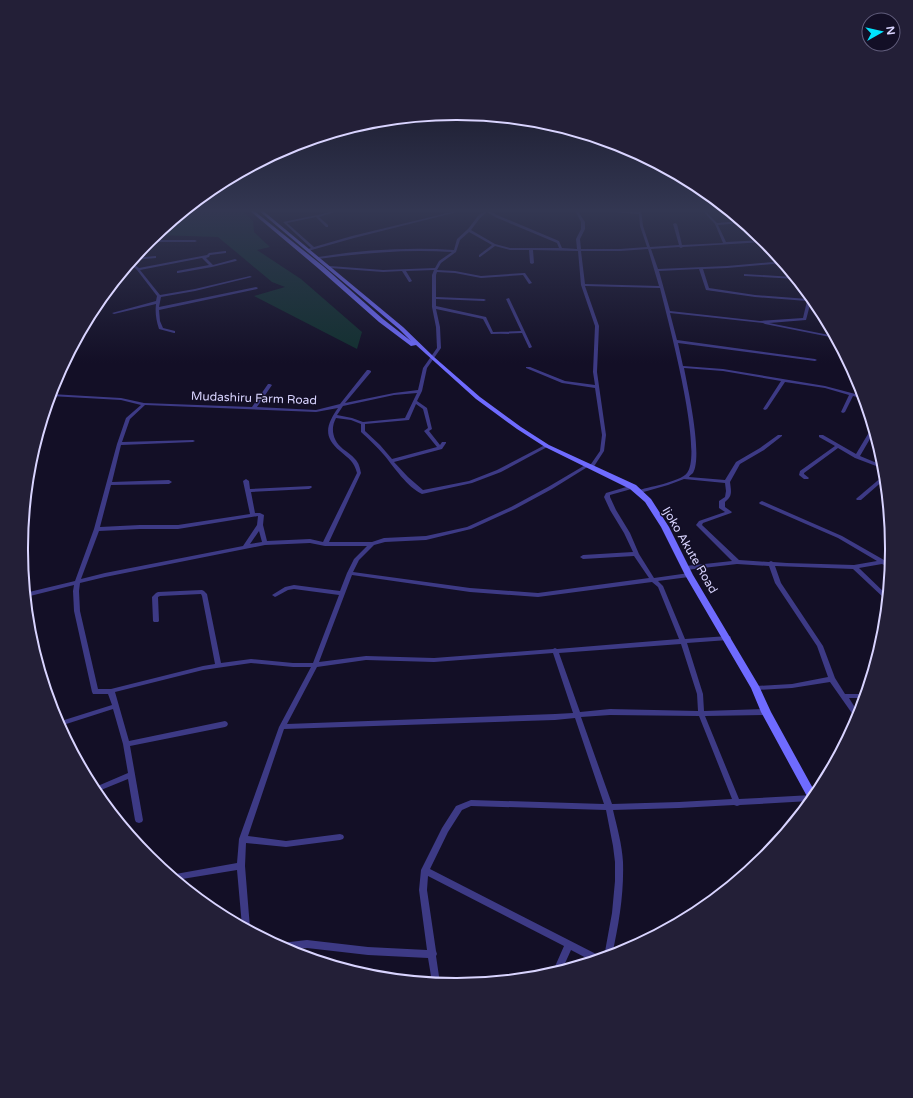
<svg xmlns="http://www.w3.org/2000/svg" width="913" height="1098" viewBox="0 0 913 1098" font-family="'Varela Round',sans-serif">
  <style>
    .green { fill: #12302f }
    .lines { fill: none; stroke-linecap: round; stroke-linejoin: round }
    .minor { fill: #3d3a85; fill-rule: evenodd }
    .secondary { fill: #6f6bff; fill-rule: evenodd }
    .labels { text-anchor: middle; stroke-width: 3; stroke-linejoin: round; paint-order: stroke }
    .street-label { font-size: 12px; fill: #d9d4ff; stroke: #130f26 }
    .rim { fill: none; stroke: #d9d4ff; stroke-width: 2 }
  </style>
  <rect width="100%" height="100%" fill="#130f26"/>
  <!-- green -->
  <polygon class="green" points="214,210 242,210 253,221 254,232 270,247 257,250 301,279 362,332 357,349 254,296 285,287 272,282 218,237 156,235 181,214"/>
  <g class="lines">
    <!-- minor -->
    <g class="minor">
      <polygon points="337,210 341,210 319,217 328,225 328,227 326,227 316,217 287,223 314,247 352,236 460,210 465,210 354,238 308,251 306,250 311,248 283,222 322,214"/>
      <path d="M486,210H488L497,215L559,241L562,248L577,249L576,239L581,229V222L575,210H577L585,222V229L580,239L581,249H620L647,247L640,226L639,214L599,211L598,210L639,212V210H641L643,226L650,247L679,245L673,224L675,223L677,224L682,245L723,243L715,224L702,210H704L717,223L740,221L742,223L718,225L726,242L763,240L765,241L764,242L683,247L681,248L679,247L651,249L658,269L727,266L773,262L783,264L785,266L773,264L727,268L703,269L709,288L755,295L808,299L809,295L812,300L811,301L806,320L769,323L834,336L835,338L765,324L763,323L670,313L677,340L815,359L817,360L815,361L678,343L683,366L723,369L825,386L863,396L864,399L853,396L845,412L843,413L841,412L849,395L825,388L785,382L767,409L765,410L763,409L781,381L723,371L684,368C688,389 703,456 693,473C693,473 689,476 689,477L725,480L736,462L760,448L778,435H782V436L764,450L740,464L730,482C731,491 733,496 725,502V507L732,512L731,513L703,523L702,525L739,560L769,562L771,561L773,562L787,563L854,565L877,561L838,538L760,504L759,503L760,502L762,501L842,536L884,560L891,559V563L884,565L882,564L859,568L887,595V600L885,599L853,569L775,566L781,583L823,646L835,678L845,694H865L864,698H849L859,714L857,719H856L830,682L792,688L756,690H754L753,688L754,686H756L792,684L828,677L817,646L775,583L769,566L737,564L686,570L683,568L686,566L732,561L696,525L699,521L725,512L719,508V501L725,497L726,491L725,483L684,479L668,485L640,493L638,494L635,492L636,491C648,487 680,482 687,473C704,452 667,317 660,288L585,286L599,326L597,372L606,435L604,451L593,468H591L589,467L600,451L602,435L595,388L562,383L526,368V367H530L565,381L595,385L593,372L595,326L581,285L578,251L533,250L534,263L532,264L530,263L529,250H510L495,246L480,257H479V255L492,245L469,232L460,240L456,252L441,263L437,270L455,271L481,276L524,273H525L532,283L529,284L523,275L481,278L455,273L437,272L436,275V297L484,299L486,300L484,301L436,299V306L486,317L493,332L521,331L506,299L509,298L532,347L530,348H529L522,333L491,334L483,319L436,309L440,327L441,348L427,368L422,391L417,401L427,408L432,429L429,431L440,445L442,442H446V443L442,449L394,462L408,477L423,490L469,481L497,470L545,445H547L549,446L501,472L472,483L422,494C407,487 394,467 384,455C377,447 369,439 361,432V424L351,420L336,418C330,429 333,441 343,449C347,452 352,455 355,459C359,463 360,468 361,473L329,542H372L384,538L426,536L467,527L511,507L548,487L587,464L589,465V466L552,489L515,509L471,529L426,540L385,542L374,545L359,560L353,572L470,588L538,593L649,578L634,556L583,559L580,557L583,555L633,552L624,533L610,510L604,497L606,493L633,485L635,486L636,487L635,488L610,495V497L616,510L630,533L639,554L654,578L689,573L692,575L689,577L658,581L663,586L685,639L728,636H730L731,638L730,640H728L687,643L703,694L704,711L766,709L768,710L769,712L768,714L766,715L705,716L739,799L812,795L815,796L810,801L740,805L737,806L734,805L679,808L613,810C617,827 622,844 623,862C624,893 619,924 612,955L604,957L612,913L615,881V862L613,846L606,810L471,806L462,810L448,832L430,869L600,956L601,958L592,961L571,950L562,970L553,972V971L564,946L428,876L427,890L436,951L437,954L436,956L440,983L432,982L428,958L368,955L307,948L287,950L278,945L281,943L307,940L368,947L427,950L419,890L421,870L442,828L456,806L471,800L604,804L575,718L555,720L284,729L248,836L286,841L340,834L343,835L344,837L343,839L340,840L286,847L246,843L245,866L250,928L249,930L242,926L237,870L176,880L170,875L237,863L239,839L279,727L311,667H293L251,663L203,670L115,692L129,741L225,721L227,722L228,724L227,726L225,727L130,746L143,820L142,822L139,823L136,822L135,820L128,779L96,792L93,788L128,773L123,744L113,709L60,726L58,722L112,705L108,694H93L92,692L74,611L73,591L74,585L26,597L25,593L75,581L94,529L117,444L126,418L141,405L121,400L50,396L51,394L121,398L144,403L252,407L268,384H270L272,385L257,407L316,410L340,404L367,370H369L371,371V372L345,403L394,393L418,390L423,368L437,348L436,327L432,307V275L434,270L406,271L412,281L410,282H409L402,271L383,272L330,268L328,267L330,266L383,270L435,268L439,261L452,252C407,249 363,253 318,259L316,258L318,257C363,250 408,247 454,250L457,239L468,229L478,216ZM487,212L495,217L557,243L559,248H510L495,244L471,230L480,218ZM648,249L659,286L585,284L581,251H620ZM699,269L706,290L755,297L807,301L803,318L760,321L670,311L659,271ZM417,393L405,418L363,422L352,418L337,415L343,406L394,395ZM416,404L423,409L428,428L424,431L437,447L392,459L380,445L365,431V424L409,420ZM145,405L316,412L338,408C327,424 322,436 340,451C349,459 354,461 357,473L323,542L310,539L267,541L263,525L264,515L260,513H255L251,492L309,489L311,488L312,487L311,486L250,489L249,481L246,479L243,481L250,514L178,525H140L100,527L111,485L169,484L172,482L169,480L112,482L121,445L193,442L195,441L193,440L122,442L130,419ZM258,516L257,525L243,546L105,573L81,579L99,531L140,529H178ZM259,531L262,542L250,544ZM310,543L325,546H367L354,559L347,573L340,591L294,585L285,587L272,595L275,597L277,596L288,590L294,589L339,595L313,663H293L251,659L221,663L207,594L204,591L202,590L158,592L156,593L152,597L153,621L154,622H158L159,621L158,597L160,596L201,594L202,596L215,664L203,666L111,689H98L80,611L79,591L80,583L105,577L265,545ZM352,575L470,592L538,597L652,582L658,587L679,639L557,649L555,648L553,649L434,658L366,656L319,662ZM681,644L697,694L698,711L610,709L580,712L559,653ZM553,653L573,713L555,714L287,724L317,667L366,660L434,662ZM610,715L699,716L732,799L679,802L612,804L581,717Z"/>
      <polygon points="150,240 195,240 197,241 195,242 148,242"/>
      <path d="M225,251H226V253L210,255L209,257L206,258L213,265L235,259L237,260L236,261L212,267L178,273H177V271L209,265L202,258L140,270L160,295L195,289L250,276L252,277L195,291L161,297L159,307L256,287L258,288L257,289L159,310L160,321L163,328L175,331V333H174L159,329C156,320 155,312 156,304L114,314L112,313L156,301L157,296L137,270L130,264L131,262L139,268L207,255L209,253Z"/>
      <polygon points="155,256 156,256 156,258 133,260 135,258"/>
      <polygon points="744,274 794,277 796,279 745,276 744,276"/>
      <polygon points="846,359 848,362 846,365 844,365 843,364"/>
      <polygon points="871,429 873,429 874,432 860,456 884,466 884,469 855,458 838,448 804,473 804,474 809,478 808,479 804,479 799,475 800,471 835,446 819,437 819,435 823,435 856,454"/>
      <polygon points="883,476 885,476 885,479 861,500 857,500 856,499 857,498"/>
    </g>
    <!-- secondary -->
    <polygon class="secondary" points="249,210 253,210 323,266 383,319 411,341 399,329 258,210 262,210 403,327 434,357 480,397 521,427 549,445 636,485 651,499 669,527 693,575 759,686 771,712 816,794 811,801 809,800 761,712 751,688 685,575 661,527 645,502 630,489 545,447 517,429 476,399 416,345 411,346 379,322 319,269"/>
  </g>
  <!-- sky -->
  <linearGradient id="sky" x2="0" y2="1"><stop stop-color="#0a0815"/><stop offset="0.58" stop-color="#333752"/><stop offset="1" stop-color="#333752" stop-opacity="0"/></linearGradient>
  <rect width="913" height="363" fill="url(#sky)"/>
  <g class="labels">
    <!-- street labels -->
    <g class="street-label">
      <text transform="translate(254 398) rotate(2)" y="4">Mudashiru Farm Road</text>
      <text transform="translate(690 550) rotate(60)" y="4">Ijoko Akute Road</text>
    </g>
  </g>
  <!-- crop -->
  <path d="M0 0H913V1098H0ZM456 120H457A428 428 0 0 1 885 548V550A428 428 0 0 1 457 978H456A428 428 0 0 1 28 550V548A428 428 0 0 1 456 120Z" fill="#231f37" fill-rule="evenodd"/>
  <path class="rim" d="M456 120H457A428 428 0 0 1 885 548V550A428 428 0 0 1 457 978H456A428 428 0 0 1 28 550V548A428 428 0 0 1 456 120Z"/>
  <!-- north arrow -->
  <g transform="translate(881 32) rotate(82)"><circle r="19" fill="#130f26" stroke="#625e7d"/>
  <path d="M0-3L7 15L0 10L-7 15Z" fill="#00e5ff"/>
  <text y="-6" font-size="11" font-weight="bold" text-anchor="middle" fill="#d9d4ff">N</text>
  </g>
</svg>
